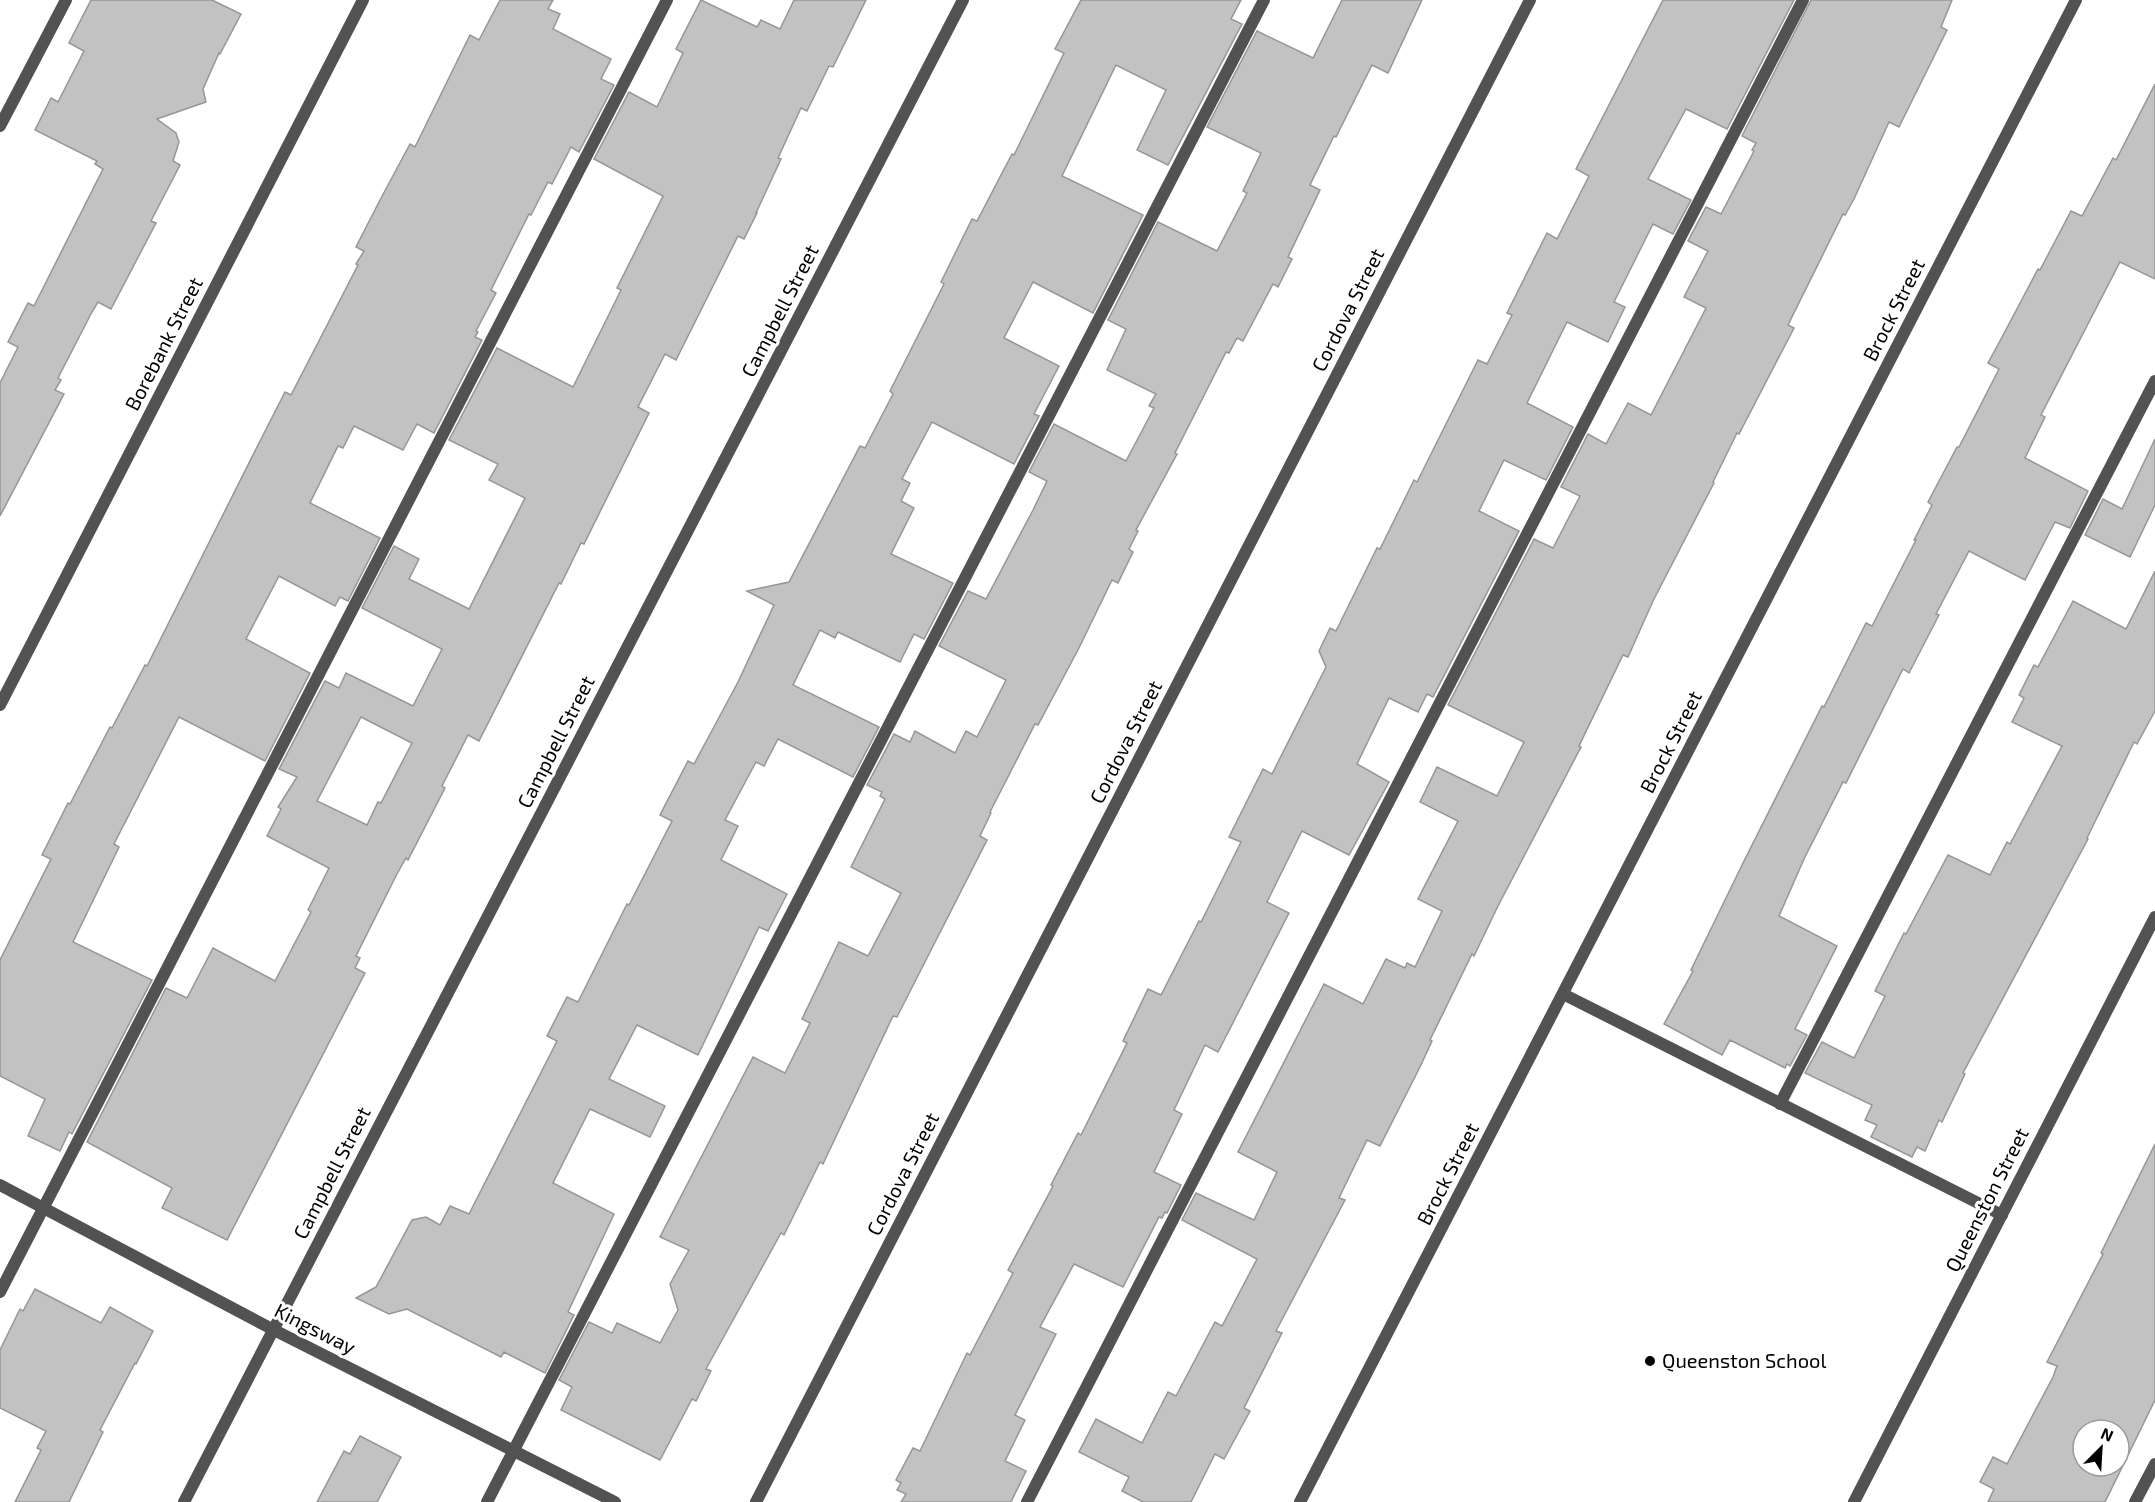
<svg xmlns="http://www.w3.org/2000/svg" width="2155" height="1502" viewBox="0 0 2155 1502" font-family="'Exo 2',sans-serif">
  <style>
    .building { fill: #c2c2c2; stroke: #969696; stroke-width: 1.5; fill-rule: evenodd }
    .lines { fill: none; stroke-linecap: round; stroke-linejoin: round }
    .service { stroke: #525252; stroke-width: 12 }
    .minor { stroke: #525252; stroke-width: 12 }
    .poi-dot { fill: #000; stroke: #fff; stroke-width: 2 }
    .labels { text-anchor: middle; stroke-width: 6; stroke-linejoin: round; paint-order: stroke }
    .street-label { font-size: 20px; fill: #000; stroke: #fff }
    .poi-label { font-size: 20px; fill: #000; stroke: #fff; text-anchor: start }
  </style>
  <rect width="100%" height="100%" fill="#fff"/>
  <!-- building -->
  <g class="building">
    <polygon points="91,0 212,0 241,14 220,54 219,53 203,89 206,102 157,119 176,133 179,142 173,161 180,165 151,221 156,223 111,309 98,302 92,312 58,378 61,380 55,390 64,394 0,516 0,383 18,347 8,342 28,303 34,306 103,169 95,164 97,161 35,130 51,98 58,102 84,51 69,43"/>
    <polygon points="500,0 553,0 548,9 560,14 553,29 611,59 601,79 614,85 579,152 571,147 552,184 548,182 531,215 529,214 491,290 496,293 476,331 478,332 475,337 482,340 434,433 417,424 403,450 354,426 343,448 338,446 310,503 380,538 348,601 340,597 335,606 279,576 246,639 310,673 265,761 179,717 114,844 119,847 73,942 152,980 72,1134 69,1132 60,1151 28,1136 45,1099 0,1076 0,960 51,859 42,855 68,803 70,804 110,727 112,728 145,665 147,666 257,447 285,392 291,395 358,265 356,264 364,251 356,247 380,200 410,144 415,147 470,35 479,40"/>
    <path d="M701,0L757,27L761,20L780,29L794,0H866L833,67L829,66L807,111L801,108L778,158L781,159L756,213H757L744,239L738,236L676,360L665,354L638,407L649,413L584,544L581,543L561,584L559,583L479,741L468,735L442,786L445,788L408,860L406,858L397,874L356,956L360,958L355,968L365,973L227,1240L162,1208L172,1188L87,1142L166,988L187,998L213,948L275,981L311,912L308,910L329,868L267,836L281,809L278,807L297,777L279,769L325,681L339,688L346,673L413,706L442,649L362,608L394,546L419,559L409,579L469,609L525,498L489,480L498,464L449,440L497,348L573,387L621,290L617,288L663,196L594,159L629,92L657,107L683,53L676,49ZM361,717L412,743L381,803L378,802L367,825L317,801Z"/>
    <polygon points="1081,0 1241,0 1231,19 1242,24 1168,165 1137,150 1166,90 1116,65 1062,176 1143,215 1093,313 1033,282 1004,338 1059,366 1034,414 1039,416 1014,464 932,422 902,479 910,483 901,501 914,508 891,554 953,583 924,639 914,634 900,662 838,632 835,638 820,630 793,685 879,727 853,777 778,739 764,766 756,762 725,820 738,826 721,860 787,894 768,931 759,927 698,1055 637,1025 609,1079 665,1106 650,1137 590,1109 553,1183 614,1214 568,1312 574,1315 545,1373 504,1352 501,1357 407,1309 389,1314 356,1298 376,1287 412,1220 426,1217 440,1225 450,1206 469,1214 557,1041 547,1036 567,997 578,1002 627,904 629,905 672,821 660,815 688,761 694,764 738,682 774,605 747,591 789,582 860,446 865,448 893,394 890,391 944,284 941,282 972,219 977,221 1012,154 1014,155 1064,53 1055,49"/>
    <polygon points="1342,0 1422,0 1388,73 1372,65 1336,137 1334,136 1310,185 1320,190 1288,257 1292,259 1278,287 1273,284 1243,341 1237,338 1229,353 1226,352 1175,453 1177,454 1136,530 1138,531 1129,549 1133,552 1118,583 1112,580 1079,648 1038,725 1035,724 990,812 991,813 980,836 987,840 897,1017 893,1016 823,1164 820,1162 784,1235 781,1233 706,1369 711,1371 696,1401 692,1399 660,1460 561,1410 572,1387 559,1380 589,1322 612,1333 617,1323 660,1343 678,1310 670,1284 689,1250 660,1237 753,1057 785,1073 810,1023 802,1019 839,942 868,956 901,893 851,867 885,799 880,796 882,792 867,785 894,734 910,742 915,731 955,753 966,731 977,737 1006,680 939,646 968,591 986,599 1033,510 1047,481 1029,472 1054,424 1126,461 1154,408 1149,406 1156,394 1107,370 1126,329 1108,320 1158,222 1217,251 1247,193 1243,191 1261,153 1207,127 1257,31 1313,58"/>
    <polygon points="1663,0 1794,0 1727,129 1686,109 1648,179 1691,200 1673,234 1653,224 1614,302 1625,307 1608,342 1567,322 1527,403 1573,427 1546,480 1504,460 1479,511 1519,531 1433,697 1427,694 1418,712 1389,698 1357,764 1389,782 1349,855 1302,831 1267,902 1289,913 1218,1052 1205,1045 1174,1110 1182,1114 1154,1172 1181,1185 1167,1213 1165,1212 1162,1218 1159,1217 1123,1287 1074,1264 1040,1327 1056,1334 1015,1415 1025,1420 1005,1461 1026,1471 1011,1502 901,1502 906,1494 897,1490 901,1483 896,1480 913,1448 920,1451 967,1353 970,1355 1013,1273 1008,1270 1053,1186 1051,1185 1078,1133 1081,1135 1127,1043 1123,1041 1148,989 1161,995 1199,921 1201,922 1241,842 1229,837 1263,769 1272,774 1326,667 1319,651 1330,628 1336,631 1377,548 1380,549 1414,480 1417,482 1478,360 1487,364 1512,315 1507,313 1547,233 1557,239 1589,176 1576,169"/>
    <polygon points="1811,0 1952,0 1941,27 1947,30 1899,127 1889,122 1854,199 1845,215 1843,214 1788,325 1794,328 1739,434 1737,433 1713,482 1714,483 1653,601 1628,657 1623,655 1579,746 1581,747 1498,906 1474,956 1472,954 1430,1040 1432,1041 1420,1067 1380,1146 1367,1140 1339,1198 1345,1200 1276,1331 1282,1333 1244,1408 1250,1411 1224,1459 1215,1454 1191,1502 1143,1502 1122,1491 1129,1477 1079,1452 1096,1419 1142,1443 1168,1392 1176,1396 1215,1322 1222,1326 1257,1259 1182,1220 1196,1193 1254,1220 1277,1172 1238,1152 1324,984 1363,1004 1386,959 1405,968 1407,963 1415,967 1442,911 1418,899 1458,821 1420,802 1437,767 1497,796 1524,742 1448,705 1534,539 1553,548 1580,496 1561,487 1588,434 1606,444 1628,403 1651,415 1706,308 1684,297 1708,251 1688,241 1706,207 1721,214 1754,151 1752,150 1756,143 1742,136"/>
    <polygon points="2155,84 2155,279 2120,262 2041,415 2045,417 2025,458 2088,491 2070,528 2055,522 2025,580 1969,551 1936,614 1939,615 1909,673 1903,669 1846,783 1843,782 1804,859 1779,916 1837,946 1795,1029 1807,1035 1790,1066 1787,1064 1785,1068 1730,1040 1722,1055 1664,1024 1693,971 1691,970 1743,863 1822,706 1824,707 1866,623 1872,626 1916,540 1914,540 1932,505 1928,502 1957,447 1959,447 1999,369 1988,363 2001,339 2038,269 2040,270 2071,211 2082,216 2113,158 2116,160"/>
    <polygon points="2155,439 2155,505 2130,557 2085,535 2103,499 2122,509"/>
    <polygon points="2155,571 2155,711 2137,744 2134,742 2087,838 2088,839 1963,1073 1965,1074 1942,1122 1939,1120 1925,1151 1917,1147 1912,1157 1871,1137 1877,1125 1865,1120 1872,1105 1805,1073 1822,1042 1854,1058 1885,996 1875,991 1904,933 1906,934 1948,855 1990,875 2007,842 2010,844 2062,746 2012,722 2024,698 2019,695 2034,665 2038,667 2073,601 2126,629"/>
    <path d="M2155,1144V1400L2105,1502H1988L1994,1489L1980,1482L1993,1457L2007,1464L2053,1377L2057,1366L2047,1362L2103,1254L2101,1253ZM2083,1430H2119V1466H2083Z"/>
    <polygon points="35,1289 101,1323 110,1307 153,1331 136,1364 135,1363 100,1430 103,1432 69,1502 15,1502 41,1450 37,1448 46,1431 0,1408 0,1350 20,1309 23,1311"/>
    <polygon points="360,1436 401,1457 377,1502 317,1502 344,1451 350,1454"/>
  </g>
  <g class="lines">
    <!-- service -->
    <g class="service">
      <polyline points="0,126 66,0"/>
      <polyline points="1563,994 2002,1215"/>
      <polyline points="1780,1104 2155,381"/>
      <polyline points="0,1292 667,0"/>
      <polyline points="487,1502 1264,0"/>
      <polyline points="1027,1502 1803,0"/>
      <polyline points="2135,1502 2155,1464"/>
    </g>
    <!-- minor -->
    <g class="minor">
      <polyline points="0,705 363,0"/>
      <polyline points="0,1185 272,1329 615,1502"/>
      <polyline points="184,1502 963,0"/>
      <polyline points="756,1502 1530,0"/>
      <polyline points="1300,1502 2076,0"/>
      <polyline points="1854,1502 2155,917"/>
    </g>
  </g>
  <!-- markers -->
  <circle class="poi-dot" cx="1650" cy="1361" r="6"/>
  <g class="labels">
    <!-- street labels -->
    <g class="street-label">
      <text transform="translate(1348 310) rotate(-63)" y="7">Cordova Street</text>
      <text transform="translate(1894 310) rotate(-63)" y="7">Brock Street</text>
      <text transform="translate(780 311) rotate(-63)" y="7">Campbell Street</text>
      <text transform="translate(164 344) rotate(-63)" y="7">Borebank Street</text>
      <text transform="translate(556 742) rotate(-63)" y="7">Campbell Street</text>
      <text transform="translate(1126 742) rotate(-63)" y="7">Cordova Street</text>
      <text transform="translate(1671 742) rotate(-63)" y="7">Brock Street</text>
      <text transform="translate(332 1173) rotate(-63)" y="7">Campbell Street</text>
      <text transform="translate(903 1174) rotate(-63)" y="7">Cordova Street</text>
      <text transform="translate(1448 1174) rotate(-63)" y="7">Brock Street</text>
      <text transform="translate(1987 1200) rotate(-63)" y="7">Queenston Street</text>
      <text transform="translate(315 1329) rotate(27)" y="7">Kingsway</text>
    </g>
    <!-- poi labels -->
    <g class="poi-label">
      <text x="1662" y="1368">Queenston School</text>
    </g>
  </g>
  <!-- north arrow -->
  <g transform="translate(2101 1448) rotate(24)"><circle r="28" fill="#ffffff" stroke="#999999" stroke-width="1.5"/>
  <path d="M0-4.5L10 22L0 15L-10 22Z" fill="#000000"/>
  <text y="-9" font-size="16" font-weight="bold" text-anchor="middle" fill="#000000">N</text>
  </g>
</svg>
